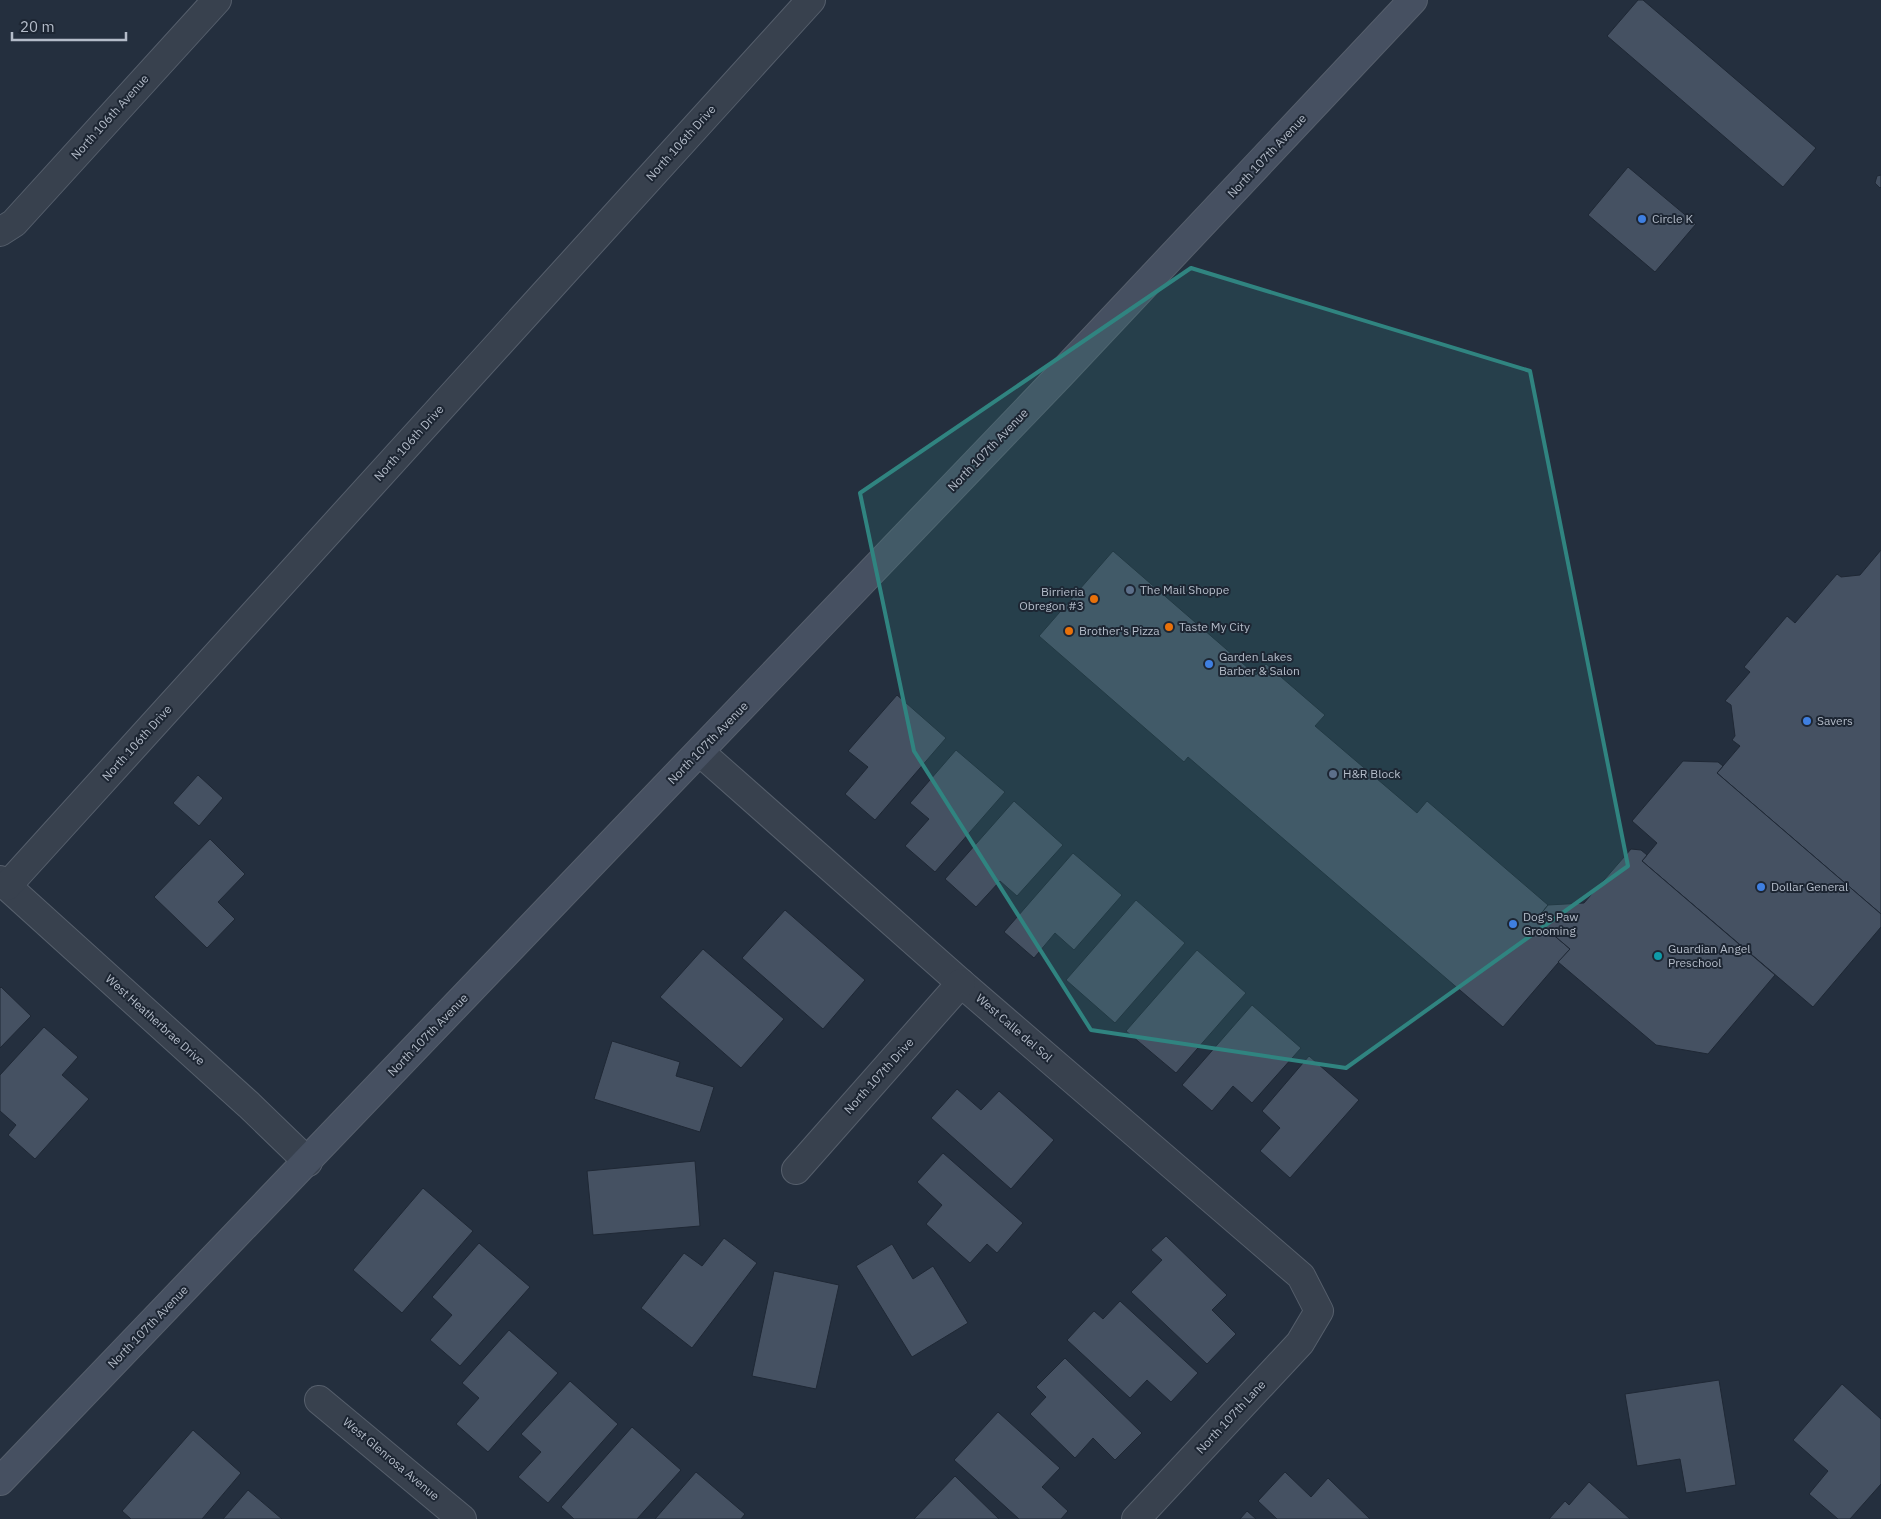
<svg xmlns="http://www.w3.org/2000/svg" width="1881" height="1519" viewBox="0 0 1881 1519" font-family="'IBM Plex Sans',sans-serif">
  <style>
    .building { fill: #455162; stroke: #1f2835 }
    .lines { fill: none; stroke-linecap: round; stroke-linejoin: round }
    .minor-casing { stroke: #565f6c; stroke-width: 30 }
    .secondary-casing { stroke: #565f6c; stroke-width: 30 }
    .minor { stroke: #38414e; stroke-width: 28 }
    .secondary { stroke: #465061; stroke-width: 28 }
    .marked { fill: #308480; fill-opacity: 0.2; stroke: #308480; stroke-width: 4; stroke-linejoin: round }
    .shop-dot { fill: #3f7fe0; stroke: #1d2633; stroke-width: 2 }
    .service-dot { fill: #5c6f8a; stroke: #1d2633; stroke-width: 2 }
    .food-dot { fill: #e8710a; stroke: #1d2633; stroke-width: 2 }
    .culture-dot { fill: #0f9aa8; stroke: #1d2633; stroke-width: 2 }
    .labels { text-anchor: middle; stroke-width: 4; stroke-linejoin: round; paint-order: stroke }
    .street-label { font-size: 12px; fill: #b4bcc9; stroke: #1d2633 }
    .poi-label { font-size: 12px; fill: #b4bcc9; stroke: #1d2633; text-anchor: start }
  </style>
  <rect width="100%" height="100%" fill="#242f3e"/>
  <!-- building -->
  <g class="building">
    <polygon points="1638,0 1643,0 1816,148 1783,187 1607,36"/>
    <polygon points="1628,167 1696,224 1655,272 1588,215"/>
    <polygon points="1881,175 1881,187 1880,188 1875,183 1877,176"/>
    <polygon points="1881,550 1881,914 1717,773 1740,746 1732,740 1735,736 1731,705 1725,701 1750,672 1744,667 1787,616 1795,623 1837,574 1841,577 1860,575"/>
    <polygon points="1113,551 1256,675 1266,664 1325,715 1315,726 1417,813 1427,801 1548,905 1536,920 1570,949 1503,1027 1188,757 1184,762 1039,636"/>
    <polygon points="897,695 946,738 875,820 845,794 868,767 848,751"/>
    <polygon points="956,750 1005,792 935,872 905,846 929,819 910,803"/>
    <polygon points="1683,761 1718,762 1723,766 1717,773 1881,914 1881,927 1813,1007 1642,861 1657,843 1632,821"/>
    <polygon points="198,775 223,798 199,826 173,803"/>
    <polygon points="1014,801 1063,845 1017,896 1000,881 976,907 945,879"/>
    <polygon points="210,839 245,874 218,902 235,919 207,948 154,897"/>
    <polygon points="1631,849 1641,850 1647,855 1642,861 1775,975 1708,1054 1656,1045 1558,962 1570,949 1536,920 1548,905 1584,903"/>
    <polygon points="1073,853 1122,895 1074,950 1055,933 1034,958 1004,932"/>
    <polygon points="1136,900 1185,943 1115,1023 1066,980"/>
    <polygon points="785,910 865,980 823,1029 742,958"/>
    <polygon points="703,949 784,1019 741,1068 660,997"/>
    <polygon points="1197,950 1246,993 1176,1073 1126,1031"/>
    <polygon points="1,987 31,1016 0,1048 0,988"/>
    <polygon points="1252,1005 1301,1048 1252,1103 1233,1086 1212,1111 1182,1085"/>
    <polygon points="44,1027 78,1057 62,1075 89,1099 35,1159 8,1135 16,1125 0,1111 0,1075"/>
    <polygon points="612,1041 680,1062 676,1076 714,1087 700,1132 594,1099"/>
    <polygon points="1309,1056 1359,1100 1290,1178 1260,1151 1280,1128 1262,1111"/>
    <polygon points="957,1089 981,1110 999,1091 1054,1140 1011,1189 931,1118"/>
    <polygon points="943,1153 1023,1223 997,1253 987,1244 970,1263 926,1224 942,1205 917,1182"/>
    <polygon points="695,1161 700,1226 593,1235 587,1171"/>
    <polygon points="423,1188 473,1231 402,1313 353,1270"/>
    <polygon points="1166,1236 1227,1295 1212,1310 1236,1334 1207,1364 1131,1292 1162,1260 1151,1250"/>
    <polygon points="724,1238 757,1263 692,1348 641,1308 684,1253 702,1266"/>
    <polygon points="479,1243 530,1287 460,1366 430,1340 452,1315 432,1297"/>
    <polygon points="892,1244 913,1279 933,1266 968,1323 912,1357 856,1266"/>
    <polygon points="774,1271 839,1285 816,1389 752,1376"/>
    <polygon points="1120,1301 1198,1373 1171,1402 1147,1380 1130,1398 1067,1340 1094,1311 1103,1319"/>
    <polygon points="509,1330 558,1373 488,1452 456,1424 479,1398 462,1383"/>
    <polygon points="1065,1358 1142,1433 1115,1460 1093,1438 1075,1458 1030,1414 1046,1397 1036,1387"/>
    <polygon points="1719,1380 1736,1485 1686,1493 1680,1459 1637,1466 1625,1394"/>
    <polygon points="570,1381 618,1424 548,1503 518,1477 541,1452 521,1434"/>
    <polygon points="1842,1384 1881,1419 1881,1484 1850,1519 1838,1519 1809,1494 1828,1471 1793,1440"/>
    <polygon points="998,1412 1060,1468 1042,1487 1068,1511 1061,1519 1019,1519 954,1460"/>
    <polygon points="632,1427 681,1470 637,1519 574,1519 561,1507"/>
    <polygon points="193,1430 241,1473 202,1519 131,1519 122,1511"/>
    <polygon points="696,1472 745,1514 741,1519 655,1519"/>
    <polygon points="1285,1472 1311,1497 1328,1478 1370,1519 1277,1519 1258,1501"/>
    <polygon points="955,1476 999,1519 914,1519"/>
    <polygon points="1589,1482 1630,1519 1549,1519 1565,1501 1569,1505"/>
    <polygon points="248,1490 282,1519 223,1519"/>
    <polygon points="1247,1511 1256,1519 1240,1519"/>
  </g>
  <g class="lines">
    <!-- minor casing -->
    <g class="minor-casing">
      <g id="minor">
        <polyline points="0,232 14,223 217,0"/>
        <polyline points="700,752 961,983 1301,1276 1319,1311 1300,1343 1136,1519"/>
        <polyline points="0,880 249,1105 308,1162"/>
        <polyline points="7,886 811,0"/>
        <polyline points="796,1170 961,983"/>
        <polyline points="319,1400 462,1519"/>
      </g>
    </g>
    <!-- secondary casing -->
    <g class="secondary-casing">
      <polyline id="secondary" points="0,1481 1060,375 1413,0"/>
    </g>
    <!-- minor -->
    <use href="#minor" class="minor"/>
    <!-- secondary -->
    <use href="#secondary" class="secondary"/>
  </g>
  <!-- marked area -->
  <path class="marked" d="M1191,268L1530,371L1628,866L1346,1068L1091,1030L914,751L860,493Z"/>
  <!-- markers -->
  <g class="shop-dot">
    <circle cx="1642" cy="219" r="5"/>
    <circle cx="1209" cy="664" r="5"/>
    <circle cx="1807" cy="721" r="5"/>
    <circle cx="1761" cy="887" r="5"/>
    <circle cx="1513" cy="924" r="5"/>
  </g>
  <g class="service-dot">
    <circle cx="1130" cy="590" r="5"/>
    <circle cx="1333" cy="774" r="5"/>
  </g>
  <g class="food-dot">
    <circle cx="1094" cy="599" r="5"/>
    <circle cx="1169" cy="627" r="5"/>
    <circle cx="1069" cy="631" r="5"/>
  </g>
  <circle class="culture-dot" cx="1658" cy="956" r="5"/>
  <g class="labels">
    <!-- street labels -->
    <g class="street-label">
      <text transform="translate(110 117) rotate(-48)" y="4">North 106th Avenue</text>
      <text transform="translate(681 143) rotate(-48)" y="4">North 106th Drive</text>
      <text transform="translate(1267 156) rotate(-47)" y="4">North 107th Avenue</text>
      <text transform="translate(409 443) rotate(-48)" y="4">North 106th Drive</text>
      <text transform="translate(988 450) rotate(-46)" y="4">North 107th Avenue</text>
      <text transform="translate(137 743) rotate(-48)" y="4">North 106th Drive</text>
      <text transform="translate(708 743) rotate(-46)" y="4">North 107th Avenue</text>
      <text transform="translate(155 1020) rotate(42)" y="4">West Heatherbrae Drive</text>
      <text transform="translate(1014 1028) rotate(41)" y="4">West Calle del Sol</text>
      <text transform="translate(428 1035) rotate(-46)" y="4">North 107th Avenue</text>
      <text transform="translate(879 1076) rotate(-48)" y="4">North 107th Drive</text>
      <text transform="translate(148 1327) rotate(-46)" y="4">North 107th Avenue</text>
      <text transform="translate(1231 1417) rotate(-47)" y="4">North 107th Lane</text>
      <text transform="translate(391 1459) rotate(40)" y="4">West Glenrosa Avenue</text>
    </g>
    <!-- poi labels -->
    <g class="poi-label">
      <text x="1652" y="223">Circle K</text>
      <text x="1140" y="594">The Mail Shoppe</text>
      <text x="1084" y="596" text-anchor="end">Birrieria<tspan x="1084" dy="14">Obregon #3</tspan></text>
      <text x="1179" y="631">Taste My City</text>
      <text x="1079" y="635">Brother's Pizza</text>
      <text x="1219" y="661">Garden Lakes<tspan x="1219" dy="14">Barber &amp; Salon</tspan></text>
      <text x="1817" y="725">Savers</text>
      <text x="1343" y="778">H&amp;R Block</text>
      <text x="1771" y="891">Dollar General</text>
      <text x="1523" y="921">Dog's Paw<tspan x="1523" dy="14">Grooming</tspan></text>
      <text x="1668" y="953">Guardian Angel<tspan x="1668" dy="14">Preschool</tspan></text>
    </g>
  </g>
  <!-- scale -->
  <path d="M12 32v8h114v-8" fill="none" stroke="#b4bcc9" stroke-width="2.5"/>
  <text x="20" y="32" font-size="15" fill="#b4bcc9" stroke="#1d2633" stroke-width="4" paint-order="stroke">20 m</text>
</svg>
